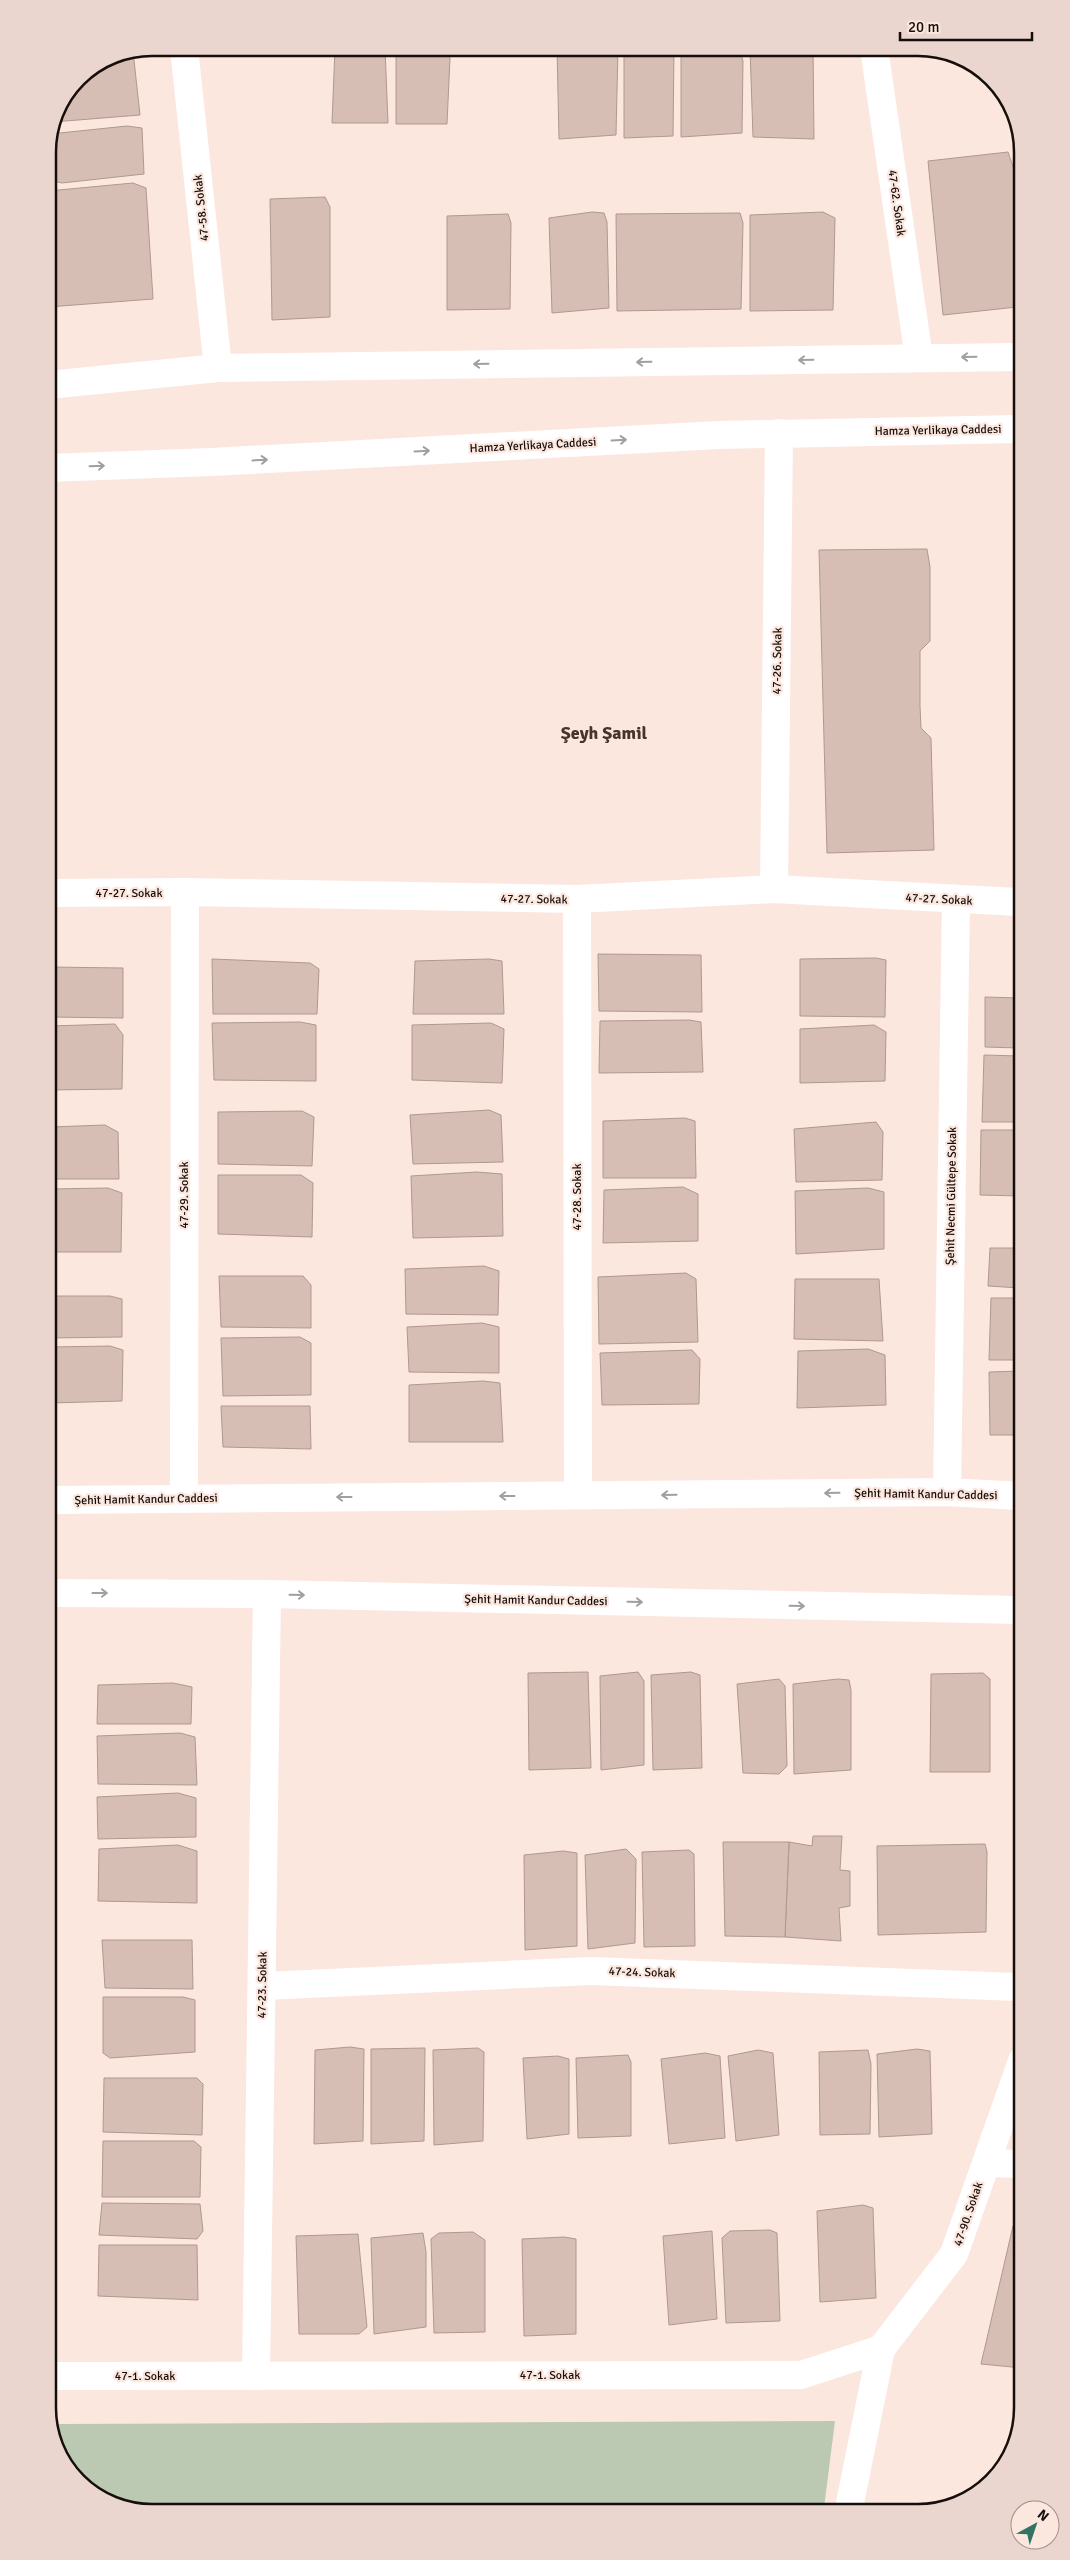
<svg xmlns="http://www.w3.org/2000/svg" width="1070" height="2560" viewBox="0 0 1070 2560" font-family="Signika,sans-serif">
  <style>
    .green { fill: #bcc9b2 }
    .building { fill: #d7beb5; stroke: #b0988f }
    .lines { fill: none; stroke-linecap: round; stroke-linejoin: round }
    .street { stroke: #fff; stroke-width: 28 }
    .secondary { stroke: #fff; stroke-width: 28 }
    .oneway { stroke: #a29f9d }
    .labels { text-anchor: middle; stroke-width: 4.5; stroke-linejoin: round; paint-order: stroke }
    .street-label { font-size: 12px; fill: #160e0b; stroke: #fce7df }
    .district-label { font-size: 18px; font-weight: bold; fill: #47332c; stroke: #fce7df }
    .rim { fill: none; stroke: #160e0b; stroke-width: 2.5 }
  </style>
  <rect width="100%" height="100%" fill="#fce7df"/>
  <!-- green -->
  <polygon class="green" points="835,2421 824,2508 145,2512 88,2491 53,2441 53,2424"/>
  <!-- building -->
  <g class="building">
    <polygon points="335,48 385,48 388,123 332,123"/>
    <polygon points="396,48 444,48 450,58 447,124 396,124"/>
    <polygon points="557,48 618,48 616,135 559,139"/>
    <polygon points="624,48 674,48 673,136 624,138"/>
    <polygon points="681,48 739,48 743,61 742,133 681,137"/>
    <polygon points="750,48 813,48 814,139 753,137"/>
    <polygon points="133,51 140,115 53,122 56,112 78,78 112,55"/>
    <polygon points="127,126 142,128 144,174 62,183 48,180 48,145 50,134"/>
    <polygon points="1008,152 1017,178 1017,307 943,315 928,161"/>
    <polygon points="133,183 146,188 153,299 48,307 48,191"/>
    <polygon points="325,197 330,207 330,317 272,320 270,199"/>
    <polygon points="592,212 604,213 607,222 609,308 552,313 549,218"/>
    <polygon points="823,212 835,218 833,310 750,311 750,215"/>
    <polygon points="740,213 743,223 741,309 617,311 616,214"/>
    <polygon points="508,214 511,223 510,309 447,310 447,216"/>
    <polygon points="927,549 930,567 930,641 920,651 920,706 921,728 931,738 934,850 827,853 819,550"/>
    <polygon points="598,954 701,955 702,1012 599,1011"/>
    <polygon points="876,958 886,960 885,1017 800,1016 800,959"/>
    <polygon points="212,959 310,963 319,969 317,1014 213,1014"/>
    <polygon points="489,959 502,961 504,1014 413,1014 415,961"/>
    <polygon points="50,967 123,968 123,1018 50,1017"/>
    <polygon points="985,997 1019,998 1019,1048 985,1047"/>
    <polygon points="689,1020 701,1022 703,1072 599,1073 600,1021"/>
    <polygon points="300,1022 316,1025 316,1081 214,1080 212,1023"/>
    <polygon points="491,1023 504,1029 502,1083 412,1080 412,1025"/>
    <polygon points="115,1024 123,1035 122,1089 50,1090 50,1026"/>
    <polygon points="874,1025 886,1032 885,1081 800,1083 800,1029"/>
    <polygon points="984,1055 1019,1056 1019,1122 982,1122"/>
    <polygon points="489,1110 501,1115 503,1162 413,1164 410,1115"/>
    <polygon points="302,1111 314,1117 312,1166 218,1164 218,1112"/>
    <polygon points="685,1118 695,1121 696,1178 603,1178 603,1121"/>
    <polygon points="876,1122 883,1132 882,1180 796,1182 794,1129"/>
    <polygon points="105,1125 118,1132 119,1179 50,1179 50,1127"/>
    <polygon points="981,1130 1019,1130 1020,1196 980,1195"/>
    <polygon points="477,1172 502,1174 503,1236 413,1238 411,1176"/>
    <polygon points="218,1175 301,1175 313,1183 312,1237 218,1234"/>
    <polygon points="683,1187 698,1194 698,1241 603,1243 604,1190"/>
    <polygon points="108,1188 122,1193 121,1252 50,1252 50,1189"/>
    <polygon points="868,1188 884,1192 884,1249 796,1254 795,1191"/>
    <polygon points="990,1248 1020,1248 1020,1288 988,1286"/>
    <polygon points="484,1266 499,1271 498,1315 406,1314 405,1269"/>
    <polygon points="686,1273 696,1279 698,1342 599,1344 598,1277"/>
    <polygon points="219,1276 303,1276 311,1285 311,1328 221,1327"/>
    <polygon points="795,1279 879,1279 883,1341 794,1339"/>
    <polygon points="50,1296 110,1296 122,1299 122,1337 50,1338"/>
    <polygon points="991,1298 1020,1298 1020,1360 989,1360"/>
    <polygon points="482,1323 499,1327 499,1373 409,1372 407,1327"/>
    <polygon points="300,1337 311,1343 311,1395 223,1396 221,1338"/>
    <polygon points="110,1346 123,1350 122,1401 51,1403 50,1347"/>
    <polygon points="868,1349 885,1355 886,1405 797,1408 798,1351"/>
    <polygon points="692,1350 700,1359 699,1404 602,1405 600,1353"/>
    <polygon points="1020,1371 1020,1435 990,1435 989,1372"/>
    <polygon points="483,1381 500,1383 503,1442 409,1442 409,1385"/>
    <polygon points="221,1406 310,1406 311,1449 223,1447"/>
    <polygon points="588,1672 591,1768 529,1770 528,1673"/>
    <polygon points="638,1672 644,1681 644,1765 601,1770 600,1676"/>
    <polygon points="691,1672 700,1675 702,1768 653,1770 651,1675"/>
    <polygon points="983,1673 990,1679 990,1772 930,1772 931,1674"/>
    <polygon points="779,1679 785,1686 787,1766 779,1774 743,1773 737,1684"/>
    <polygon points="838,1679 849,1680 851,1690 851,1770 794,1774 793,1684"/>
    <polygon points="173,1683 192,1687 191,1724 97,1724 98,1685"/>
    <polygon points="180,1733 195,1737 197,1785 98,1784 97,1736"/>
    <polygon points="178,1793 196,1798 196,1837 98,1839 97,1797"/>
    <polygon points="813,1836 842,1836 840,1870 850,1871 850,1906 839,1908 841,1941 785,1937 789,1842 812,1846"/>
    <polygon points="723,1842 789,1842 785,1937 725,1936"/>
    <polygon points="985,1844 987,1852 986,1932 878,1935 877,1846"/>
    <polygon points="178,1845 197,1851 197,1903 98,1901 99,1849"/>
    <polygon points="626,1849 636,1859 635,1943 588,1949 585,1855"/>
    <polygon points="689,1850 694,1854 695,1946 644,1947 642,1852"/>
    <polygon points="563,1851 577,1853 577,1946 525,1950 524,1855"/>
    <polygon points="102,1940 192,1940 193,1989 105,1988"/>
    <polygon points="103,1997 183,1997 195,2000 195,2052 110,2058 103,2053"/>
    <polygon points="350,2047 364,2049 363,2141 314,2144 315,2050"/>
    <polygon points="425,2048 424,2141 371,2144 371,2049"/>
    <polygon points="478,2048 484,2052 483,2141 434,2145 433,2050"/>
    <polygon points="917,2049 930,2051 932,2134 879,2137 877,2054"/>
    <polygon points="758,2050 773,2053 779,2135 736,2141 728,2056"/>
    <polygon points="868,2050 871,2064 870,2134 820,2135 819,2052"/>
    <polygon points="705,2053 720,2056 725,2138 669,2144 661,2059"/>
    <polygon points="628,2055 631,2062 631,2136 578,2138 576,2058"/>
    <polygon points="558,2056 569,2059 569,2134 527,2139 523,2058"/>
    <polygon points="104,2078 197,2078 203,2084 202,2135 103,2132"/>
    <polygon points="103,2141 194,2141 201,2147 200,2197 102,2197"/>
    <polygon points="102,2203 200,2204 203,2231 197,2239 99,2235"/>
    <polygon points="863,2205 873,2208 876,2298 820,2302 817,2211"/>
    <polygon points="1013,2226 1022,2226 1022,2368 981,2364"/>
    <polygon points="770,2230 777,2233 780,2321 726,2323 722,2238 730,2231"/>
    <polygon points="712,2231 717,2319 669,2325 663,2236"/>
    <polygon points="473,2232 485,2240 485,2332 434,2333 431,2239 439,2233"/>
    <polygon points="423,2233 426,2252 426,2327 374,2334 371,2238"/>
    <polygon points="358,2234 367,2327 359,2334 299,2334 296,2236"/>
    <polygon points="564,2237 576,2239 576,2334 524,2336 522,2239"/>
    <polygon points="99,2245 197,2245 198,2300 98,2296"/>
  </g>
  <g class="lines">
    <!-- street -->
    <g class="street">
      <polyline points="184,48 218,368"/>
      <polyline points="874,48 919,358"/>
      <polyline points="774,889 779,433"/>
      <polyline points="49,893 185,892 577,899 774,889 1019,902"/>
      <polyline points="577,899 578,1495"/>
      <polyline points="947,1492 956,900"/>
      <polyline points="184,1499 185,892"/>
      <polyline points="51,1500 947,1492 1020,1496"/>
      <polyline points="51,1593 267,1594 1021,1610"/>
      <polyline points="263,1986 591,1971 1021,1987"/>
      <polyline points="987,2163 1022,2164"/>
      <polyline points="881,2349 954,2254 1022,2061"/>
      <polyline points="53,2376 801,2375 881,2349 849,2508"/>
      <polyline points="256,2376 267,1594"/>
    </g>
    <!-- secondary -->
    <g class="secondary">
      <polyline points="48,385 218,368 1018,357"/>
      <polyline points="48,468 211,462 719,435 1018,429"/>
    </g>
  </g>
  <!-- one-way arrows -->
  <defs><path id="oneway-shaft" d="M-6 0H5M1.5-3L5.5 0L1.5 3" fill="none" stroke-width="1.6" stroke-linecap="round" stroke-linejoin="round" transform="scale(1.25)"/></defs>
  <g class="oneway">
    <use href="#oneway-shaft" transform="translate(969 357) rotate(179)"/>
    <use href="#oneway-shaft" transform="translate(806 360) rotate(179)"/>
    <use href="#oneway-shaft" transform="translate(644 362) rotate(179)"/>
    <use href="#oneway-shaft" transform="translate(481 364) rotate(179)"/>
    <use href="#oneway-shaft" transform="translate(619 440) rotate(-3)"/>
    <use href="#oneway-shaft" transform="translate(422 451) rotate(-3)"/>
    <use href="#oneway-shaft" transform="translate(260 460) rotate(-3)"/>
    <use href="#oneway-shaft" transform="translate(97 466) rotate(-2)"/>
    <use href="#oneway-shaft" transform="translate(832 1493) rotate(179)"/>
    <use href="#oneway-shaft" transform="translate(669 1495) rotate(179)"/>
    <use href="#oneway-shaft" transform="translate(507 1496) rotate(180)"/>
    <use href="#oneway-shaft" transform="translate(344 1497) rotate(180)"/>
    <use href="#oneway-shaft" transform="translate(100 1593)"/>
    <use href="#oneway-shaft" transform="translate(297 1595) rotate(1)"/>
    <use href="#oneway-shaft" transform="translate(635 1602) rotate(1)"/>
    <use href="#oneway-shaft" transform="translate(797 1606) rotate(1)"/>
  </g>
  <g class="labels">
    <!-- street labels -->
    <g class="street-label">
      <text transform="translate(897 203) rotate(82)" y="4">47-62. Sokak</text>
      <text transform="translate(201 208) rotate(-96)" y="4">47-58. Sokak</text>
      <text transform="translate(938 430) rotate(-1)" y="4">Hamza Yerlikaya Caddesi</text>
      <text transform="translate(533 445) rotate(-3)" y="4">Hamza Yerlikaya Caddesi</text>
      <text transform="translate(777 661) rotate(-89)" y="4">47-26. Sokak</text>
      <text x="129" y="897">47-27. Sokak</text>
      <text transform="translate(534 899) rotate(1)" y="4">47-27. Sokak</text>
      <text transform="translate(939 899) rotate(3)" y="4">47-27. Sokak</text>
      <text transform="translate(184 1195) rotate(-90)" y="4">47-29. Sokak</text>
      <text transform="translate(951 1196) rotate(-89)" y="4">Şehit Necmi Gültepe Sokak</text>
      <text transform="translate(577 1197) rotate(-90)" y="4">47-28. Sokak</text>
      <text transform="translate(926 1494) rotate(1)" y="4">Şehit Hamit Kandur Caddesi</text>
      <text transform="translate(146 1499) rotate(-1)" y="4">Şehit Hamit Kandur Caddesi</text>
      <text transform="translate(536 1600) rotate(1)" y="4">Şehit Hamit Kandur Caddesi</text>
      <text transform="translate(642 1972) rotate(2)" y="4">47-24. Sokak</text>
      <text transform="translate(262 1985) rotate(-89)" y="4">47-23. Sokak</text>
      <text transform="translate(968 2214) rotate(-71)" y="4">47-90. Sokak</text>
      <text x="550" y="2379">47-1. Sokak</text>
      <text x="145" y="2380">47-1. Sokak</text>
    </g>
    <!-- district labels -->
    <g class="district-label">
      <text x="604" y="739">Şeyh Şamil</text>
    </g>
  </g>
  <!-- crop -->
  <path d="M0 0H1070V2560H0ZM152 56H918A96 96 0 0 1 1014 152V2408A96 96 0 0 1 918 2504H152A96 96 0 0 1 56 2408V152A96 96 0 0 1 152 56Z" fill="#ead6ce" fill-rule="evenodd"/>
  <path class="rim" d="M152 56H918A96 96 0 0 1 1014 152V2408A96 96 0 0 1 918 2504H152A96 96 0 0 1 56 2408V152A96 96 0 0 1 152 56Z"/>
  <!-- north arrow -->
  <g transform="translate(1035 2525) rotate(40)"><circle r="24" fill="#fce7df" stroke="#a0908a"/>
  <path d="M0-4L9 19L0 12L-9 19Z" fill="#327464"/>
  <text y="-8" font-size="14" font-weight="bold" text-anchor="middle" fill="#160e0b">N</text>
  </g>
  <!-- scale -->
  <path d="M900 32v8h132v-8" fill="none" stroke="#160e0b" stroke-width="2.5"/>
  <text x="908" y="32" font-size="15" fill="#160e0b" stroke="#fce7df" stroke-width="4" paint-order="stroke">20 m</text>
</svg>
